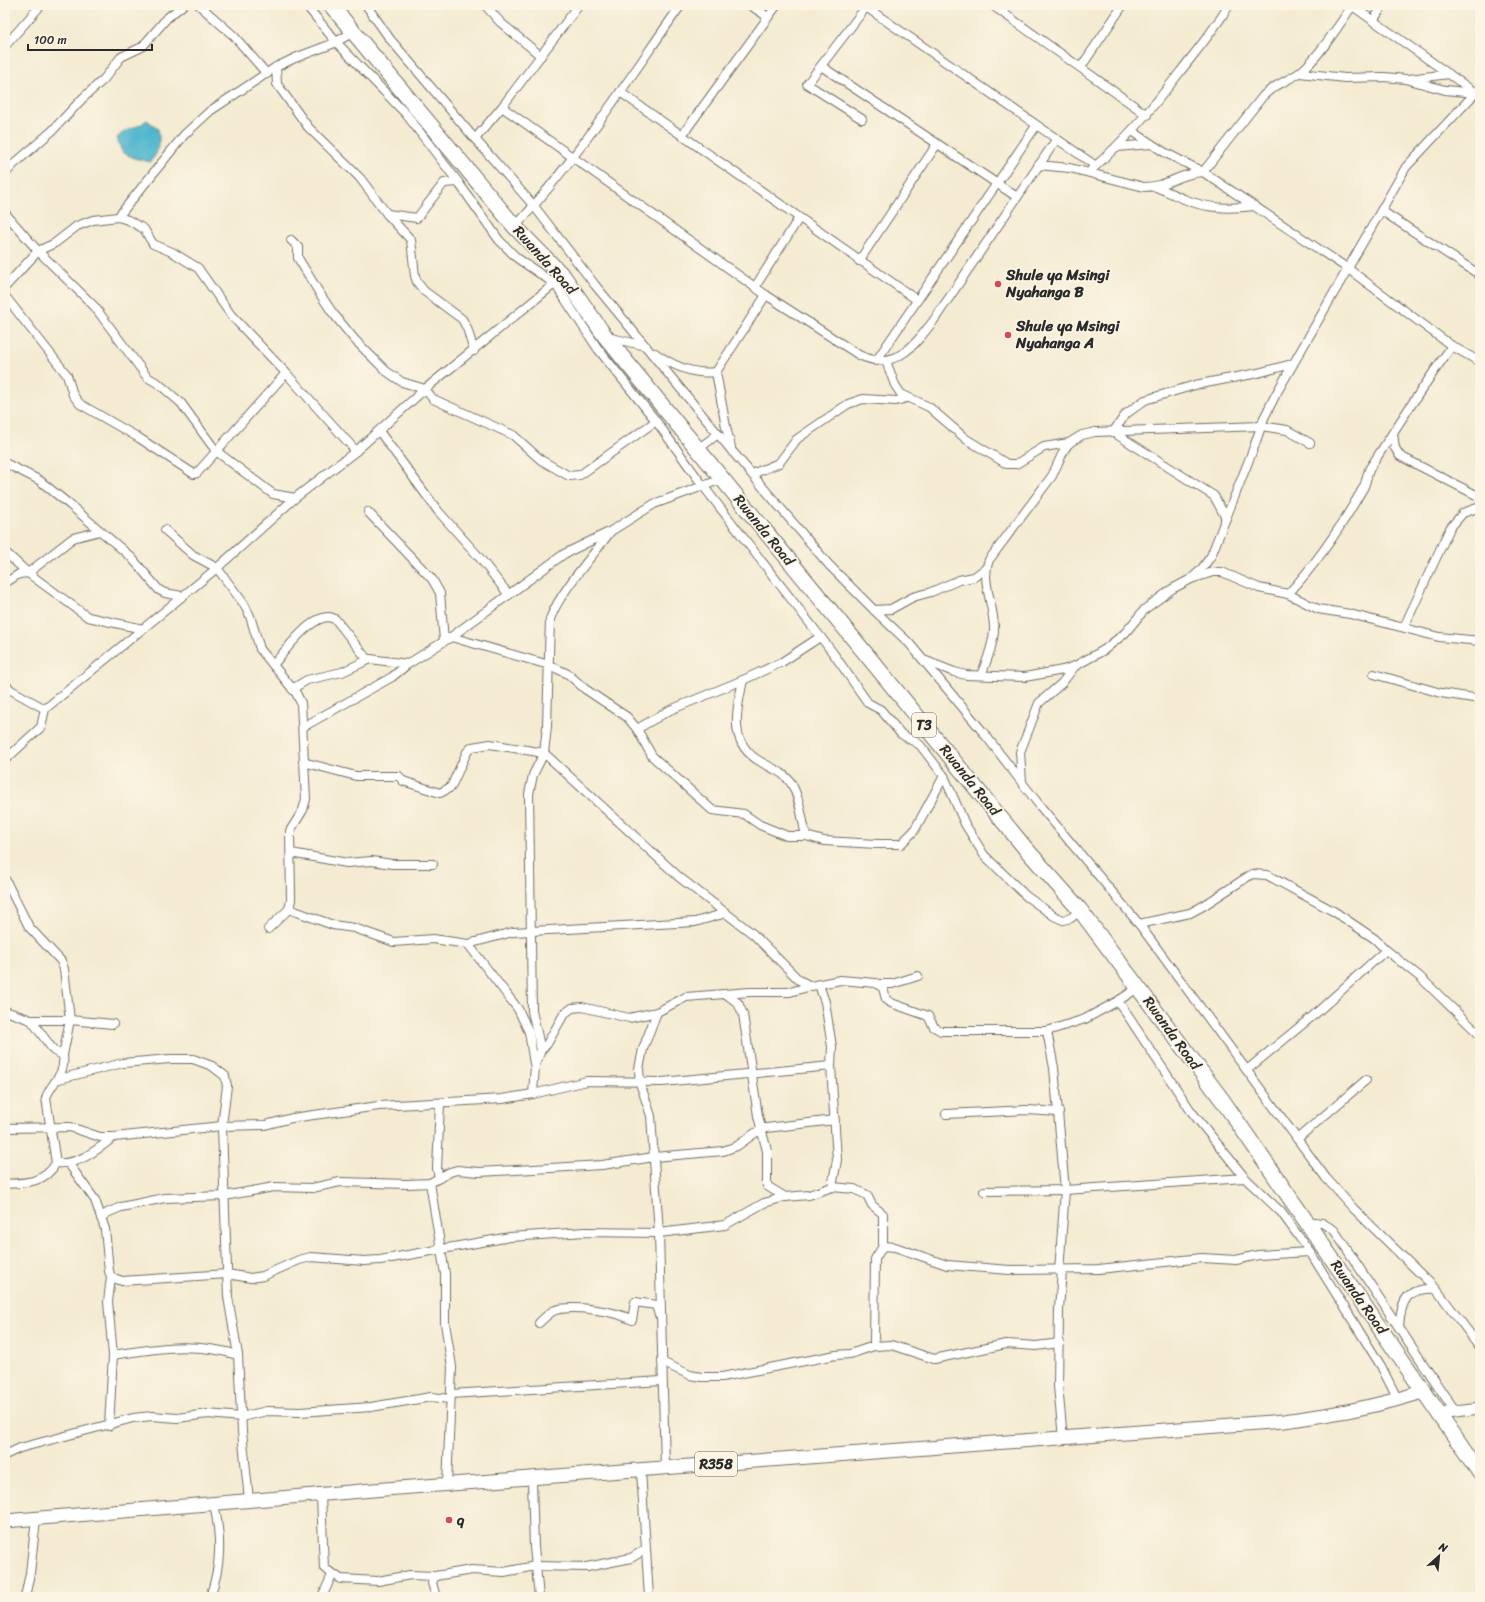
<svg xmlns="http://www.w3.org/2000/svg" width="1485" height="1602" viewBox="0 0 1485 1602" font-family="Sriracha,sans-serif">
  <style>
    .water { fill: #4eb6cd; stroke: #3c707c }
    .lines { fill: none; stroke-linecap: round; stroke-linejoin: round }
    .street-casing { stroke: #716e65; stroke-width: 10 }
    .secondary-casing { stroke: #716e65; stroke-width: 13 }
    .primary-casing { stroke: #716e65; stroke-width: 15 }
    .highway-casing { stroke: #716e65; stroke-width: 17 }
    .street { stroke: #fff; stroke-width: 8 }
    .secondary { stroke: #fff; stroke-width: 11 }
    .primary { stroke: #fff; stroke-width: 13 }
    .highway { stroke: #fff; stroke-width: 15 }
    .poi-dot { fill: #d1495b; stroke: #fcf5e5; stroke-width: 1.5 }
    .labels { text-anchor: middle; stroke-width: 3.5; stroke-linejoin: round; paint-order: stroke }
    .shield { fill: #fcf5e5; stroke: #6a6863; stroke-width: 1 }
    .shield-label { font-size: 14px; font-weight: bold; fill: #2b2b2b }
    .street-label { font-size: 15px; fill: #2b2b2b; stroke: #fcf5e5 }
    .poi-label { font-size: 15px; font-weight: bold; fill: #2b2b2b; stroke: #fcf5e5; text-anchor: start }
  </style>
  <rect width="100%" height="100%" fill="#fcf5e5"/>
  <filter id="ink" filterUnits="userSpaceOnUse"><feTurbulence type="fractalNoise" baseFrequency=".025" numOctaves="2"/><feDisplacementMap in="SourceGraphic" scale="8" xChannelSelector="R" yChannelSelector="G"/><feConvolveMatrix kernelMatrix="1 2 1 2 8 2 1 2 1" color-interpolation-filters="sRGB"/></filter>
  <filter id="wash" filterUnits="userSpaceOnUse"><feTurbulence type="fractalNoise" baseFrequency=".012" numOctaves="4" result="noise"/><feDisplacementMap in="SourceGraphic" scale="16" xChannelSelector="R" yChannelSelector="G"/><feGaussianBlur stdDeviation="0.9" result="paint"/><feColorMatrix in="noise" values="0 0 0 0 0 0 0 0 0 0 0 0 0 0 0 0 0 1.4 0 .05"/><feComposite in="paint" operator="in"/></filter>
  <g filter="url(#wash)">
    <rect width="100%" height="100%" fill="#f4ebd2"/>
    <!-- water -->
    <path class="water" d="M147,120L158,129C160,143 160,151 150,162L134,158L122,152L117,138C129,126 135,130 147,120Z"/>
  </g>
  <g filter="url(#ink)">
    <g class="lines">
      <!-- street casing -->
      <g class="street-casing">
        <g id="street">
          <polyline points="199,5 234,36 267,74"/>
          <polyline points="306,5 336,42 406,114 458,182 499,240 517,258 555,284 598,349 656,421 704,487 833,653 868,703 881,710 901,734 920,745 944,776 965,824 984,855 1026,896 1054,916 1063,920 1071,918 1080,910"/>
          <polyline points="366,5 390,39 475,139 534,206 595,285 732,451 829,565 874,610 909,643 983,732 1040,806 1139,924 1326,1178 1353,1208 1436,1289 1480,1347"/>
          <polyline points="485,5 500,22 541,56"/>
          <polyline points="750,5 768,17"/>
          <polyline points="863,5 1096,166"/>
          <polyline points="992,5 1147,115"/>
          <polyline points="1351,5 1480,96"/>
          <polyline points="1373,21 1383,5"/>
          <polyline points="5,46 41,5"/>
          <polyline points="821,66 1017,197"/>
          <polyline points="276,67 277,84 308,127 360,178 387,214 411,240 415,276 417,282 424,291 462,319 467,328 474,351"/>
          <polyline points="1081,67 1123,5"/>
          <polyline points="1300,73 1345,78 1384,77 1406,79 1445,90 1475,93"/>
          <polyline points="1409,79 1449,74"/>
          <polyline points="620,92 917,300"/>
          <path d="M502,107L766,295L859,355C895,372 914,346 934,320L1056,140"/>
          <polyline points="862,119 807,84 866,7"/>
          <polyline points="1132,131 1164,152 1203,172 1347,268 1452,346 1480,362"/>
          <polyline points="683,134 777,5"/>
          <polyline points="475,139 502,107 579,5"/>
          <polyline points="1117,147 1151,144"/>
          <path d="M1038,165L1070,168L1144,187C1168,187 1179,173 1203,172L1263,96C1275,84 1286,82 1299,73C1316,61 1340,24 1352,6"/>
          <path d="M1092,169C1126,140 1153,107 1180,72C1197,50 1215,29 1229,5"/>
          <polyline points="5,174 14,164 52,131 83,98 104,79 121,57 142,47 167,18 183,5"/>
          <path d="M1155,187C1165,190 1174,195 1184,199C1207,209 1230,209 1254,206"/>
          <polyline points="1382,211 1480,275"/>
          <polyline points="5,213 38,251 94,306 147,377 159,384 181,403 216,451 273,494 295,498"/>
          <polyline points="387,214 417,218 444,183 458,182"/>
          <polyline points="118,217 184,135 210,111 276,67 295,58 332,44 352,33"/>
          <path d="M515,227C577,159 628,80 681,5"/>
          <polyline points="291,240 298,247 298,258 320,294 332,312 354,339 386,371 402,382 425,389 433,399 513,435 541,460 569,476 580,475 656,421"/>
          <polyline points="859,261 937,144"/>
          <polyline points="5,287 38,251 55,243 77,226 93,220 118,217 128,220 144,229 153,244 172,252 198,268 231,315 286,373 356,451"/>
          <polyline points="755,287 799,218"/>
          <polyline points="5,296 67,375 73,395 80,404 139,438 194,474 197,473 286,373"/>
          <polyline points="607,337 646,346"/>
          <path d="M655,353C673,366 693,375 716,372"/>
          <polyline points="876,361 1036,126"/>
          <polyline points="886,361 895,385 901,394 929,407 966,439 1007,464 1016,464 1044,447 1069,443"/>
          <polyline points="379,431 438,511 479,557 509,595"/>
          <polyline points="1393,433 1395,448 1400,456 1480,497"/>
          <polyline points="731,447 726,427 716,372 766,295"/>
          <polyline points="698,449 718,434"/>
          <polyline points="7,464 39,480 70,505 131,557 159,590 165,593 182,596"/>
          <polyline points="752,474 779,463 797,439 848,404 863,399 896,401 907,398"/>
          <polyline points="368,512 432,579 440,593 444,641"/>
          <polyline points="1226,518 1214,496 1113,432 1126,414 1145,400 1195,385 1258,373 1292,364"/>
          <polyline points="165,530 193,555 217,568 244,604 250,616 260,649 296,693 301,703 306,799 303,810 290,831 291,900 289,909 268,929"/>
          <polyline points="5,552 28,573 88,617 143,629"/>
          <polyline points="1192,578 1201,570 1211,556 1254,447 1264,418 1276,394 1406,167 1480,88"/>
          <polyline points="5,583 19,574 28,573 73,538 100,531"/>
          <path d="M1288,594C1317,563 1341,527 1362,490C1367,483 1366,475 1370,468C1397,426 1423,386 1452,346"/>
          <polyline points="874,610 891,609 913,597 931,592 959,580 974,577 985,569"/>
          <polyline points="1404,627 1450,528 1463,513 1480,507"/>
          <polyline points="451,637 549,665 568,674 585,689 627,717 637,729 652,756 712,810 744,814 760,825 787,836 806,836 824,841 877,844 901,844 914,831 944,776"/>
          <polyline points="926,661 954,672 966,675 1025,677 1063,670 1075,666 1104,650 1125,633 1145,609 1172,589 1191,579 1213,572 1222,572 1259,588 1288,594 1318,609 1350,614 1439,637 1480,641"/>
          <path d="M273,665C284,653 317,605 336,620L367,659"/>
          <polyline points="1374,674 1441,693 1480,699"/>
          <path d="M981,675C987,661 993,646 994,630C995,607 980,581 989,560L1052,476L1064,450L1069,443L1082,435L1095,432L1261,426L1287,430L1310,443"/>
          <path d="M743,680C737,711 727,743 761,762C771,768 784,772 791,783C800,798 802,819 806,836"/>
          <polyline points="5,684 11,690 45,709"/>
          <polyline points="292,689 307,680 342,672 370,659 408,664"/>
          <polyline points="303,727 392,677 408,664 451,637 564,554 611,531 654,504 722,479"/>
          <polyline points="637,729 670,710 743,680 782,662 820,637"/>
          <polyline points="5,760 41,727 45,709 217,568 295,498 356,451 425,389 558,281"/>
          <polyline points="303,762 356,776 399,776 403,781 440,793 451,787 467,752 472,747 490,744 544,753 679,877 753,934 799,980 811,986 840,980 876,983 883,988 886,999 891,1003 928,1016 934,1027 941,1031 1047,1031 1085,1019 1118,1001 1139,987"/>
          <polyline points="1022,782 1020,752 1039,703 1062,683 1075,666"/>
          <polyline points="291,853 347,863 372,861 392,864 433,864"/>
          <polyline points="5,879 29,927 61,961 64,969 70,1020 63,1055"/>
          <polyline points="289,909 333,925 354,928 394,942 433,939 468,944 513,932 695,922 726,913"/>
          <polyline points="1139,924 1190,913 1203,906 1252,874 1267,875 1335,912 1375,939 1386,950 1420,977 1480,1035"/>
          <polyline points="468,944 518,1009 529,1032 534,1064"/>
          <polyline points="880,984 892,984 918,976"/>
          <polyline points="819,985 825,1002 832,1047 831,1066 837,1160 832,1187"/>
          <polyline points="726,994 738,1003 743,1014 758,1116 767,1151 767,1186 785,1197 809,1195 832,1187 854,1189 867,1195 872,1205 883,1214 883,1246 875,1259 874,1346 891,1345 934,1359 1006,1344 1036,1346 1060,1343"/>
          <polyline points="1118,1001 1191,1111 1245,1178 1281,1212 1310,1252 1381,1366 1398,1400"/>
          <path d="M5,1011L31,1020L54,1051L63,1055C66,1076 51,1082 46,1098L56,1163C45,1183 25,1183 5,1184"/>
          <polyline points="657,1012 643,1049 639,1069 640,1083 651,1116 659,1233 665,1468"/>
          <polyline points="31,1020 70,1020 113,1024"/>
          <polyline points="1047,1031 1054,1068 1065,1190 1059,1271"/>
          <polyline points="541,1050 547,1044 564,1014 572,1008 582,1007 629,1018 657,1012 686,997 750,992 790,992 811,986"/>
          <polyline points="1248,1069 1314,1015 1386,950"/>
          <polyline points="59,1079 123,1063 170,1059 193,1059 212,1066 225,1076 227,1086 222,1126 228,1297 238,1355 242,1432 249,1500"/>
          <path d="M533,1094L535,1066L541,1050L532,1011L529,794L533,775L544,753L547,727L550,619C561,590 592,557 611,531"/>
          <polyline points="946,1114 1027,1110 1059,1112"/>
          <polyline points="5,1128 70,1127 100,1137 114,1137 222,1126 265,1125 292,1118 379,1106 502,1099 533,1094 587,1081 662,1082 831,1066"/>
          <polyline points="1297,1139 1366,1080"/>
          <path d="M56,1163C80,1165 96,1150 114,1137"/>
          <polyline points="69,1164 95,1200 105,1229 109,1271 111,1277 122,1281 227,1274 251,1278 263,1276 299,1260 311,1257 364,1261 380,1260 510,1237 585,1232 659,1233 725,1225 764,1203 785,1197"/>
          <polyline points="439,1178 437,1169 440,1104"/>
          <polyline points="430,1183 445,1274 445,1323 452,1367 447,1485"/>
          <polyline points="984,1191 1065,1190 1245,1178"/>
          <polyline points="101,1218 107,1213 121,1207 165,1198 224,1196 274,1187 312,1188 340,1182 407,1184 430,1183 450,1172 457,1170 479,1172 602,1165 654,1157 723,1151 737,1146 755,1133 766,1128 835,1120"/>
          <polyline points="1307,1221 1322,1223 1334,1230 1454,1410"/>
          <polyline points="883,1246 895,1247 947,1265 1010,1270 1099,1269 1202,1258 1236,1260 1258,1255 1310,1252"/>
          <polyline points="1062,1271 1059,1309 1058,1386 1063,1438"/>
          <path d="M539,1323C543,1319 548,1314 553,1311C570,1304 616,1311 632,1320L635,1302L656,1305L659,1315"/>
          <path d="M1399,1327C1401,1301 1406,1287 1436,1289"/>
          <path d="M113,1355C157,1348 194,1342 238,1355"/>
          <polyline points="662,1362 690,1375 701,1377 722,1377 836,1355 850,1354 874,1346"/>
          <polyline points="451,1394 662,1381"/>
          <polyline points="109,1426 113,1355 108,1302 111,1277"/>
          <polyline points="5,1455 20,1448 133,1418 152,1416 177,1418 208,1414 241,1417 267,1411 300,1412 371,1407 431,1397 450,1399"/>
          <polyline points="641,1470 649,1597"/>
          <polyline points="532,1480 534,1547 539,1597"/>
          <polyline points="321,1496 324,1568 341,1579 378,1581 410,1575 435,1576 472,1570 504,1572 535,1566 587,1567 631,1558 646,1549"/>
          <polyline points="435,1576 432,1583 436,1597"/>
          <polyline points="25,1597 30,1573 36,1519"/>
          <path d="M210,1597C222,1563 221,1538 214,1503"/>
          <polyline points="322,1597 332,1575"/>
        </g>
      </g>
      <!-- secondary casing -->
      <g class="secondary-casing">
        <polyline id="secondary" points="1439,1413 1480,1408"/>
      </g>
      <!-- primary casing -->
      <g class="primary-casing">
        <path id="primary" d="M5,1521L385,1489L1284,1421C1334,1414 1376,1407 1425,1391"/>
      </g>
      <!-- highway casing -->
      <g class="highway-casing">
        <polyline id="highway" points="331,5 515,227 564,277 605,336 1026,849 1080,910 1223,1101 1480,1473"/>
      </g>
      <!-- street -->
      <use href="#street" class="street"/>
      <!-- secondary -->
      <use href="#secondary" class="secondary"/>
      <!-- primary -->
      <use href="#primary" class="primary"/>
      <!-- highway -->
      <use href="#highway" class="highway"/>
    </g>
  </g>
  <!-- markers -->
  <g class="poi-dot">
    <circle cx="998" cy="284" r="4"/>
    <circle cx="1008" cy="335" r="4"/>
    <circle cx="449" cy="1520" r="4"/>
  </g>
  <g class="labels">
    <!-- shield labels -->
    <g class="shield">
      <rect x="912" y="713" width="24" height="24" rx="3"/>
      <rect x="695" y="1452" width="42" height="24" rx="3"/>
    </g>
    <g class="shield-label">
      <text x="924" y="730">T3</text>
      <text x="716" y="1469">R358</text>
    </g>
    <!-- street labels -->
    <g class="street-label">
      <text transform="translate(545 260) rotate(48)" y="5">Rwanda Road</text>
      <text transform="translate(764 530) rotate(51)" y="5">Rwanda Road</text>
      <text transform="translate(970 780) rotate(51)" y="5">Rwanda Road</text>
      <text transform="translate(1172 1033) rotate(54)" y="5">Rwanda Road</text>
      <text transform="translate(1359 1297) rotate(55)" y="5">Rwanda Road</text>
    </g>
    <!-- poi labels -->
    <g class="poi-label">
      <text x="1006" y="280">Shule ya Msingi<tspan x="1006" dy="17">Nyahanga B</tspan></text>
      <text x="1016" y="331">Shule ya Msingi<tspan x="1016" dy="17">Nyahanga A</tspan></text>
      <text x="457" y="1525">q</text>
    </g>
  </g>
  <!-- margin -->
  <rect width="1485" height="1602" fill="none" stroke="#fcf5e5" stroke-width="20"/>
  <!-- north arrow -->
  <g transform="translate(1439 1556) rotate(27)" stroke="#fcf5e5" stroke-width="3" paint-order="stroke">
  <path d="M0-3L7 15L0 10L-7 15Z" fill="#2b2b2b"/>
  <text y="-6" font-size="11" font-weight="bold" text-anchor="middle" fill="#2b2b2b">N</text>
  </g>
  <!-- scale -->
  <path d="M28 44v6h124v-6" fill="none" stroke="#2b2b2b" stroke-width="2"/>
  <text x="34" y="44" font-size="12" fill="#2b2b2b" stroke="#fcf5e5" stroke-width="3" paint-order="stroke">100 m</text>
</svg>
